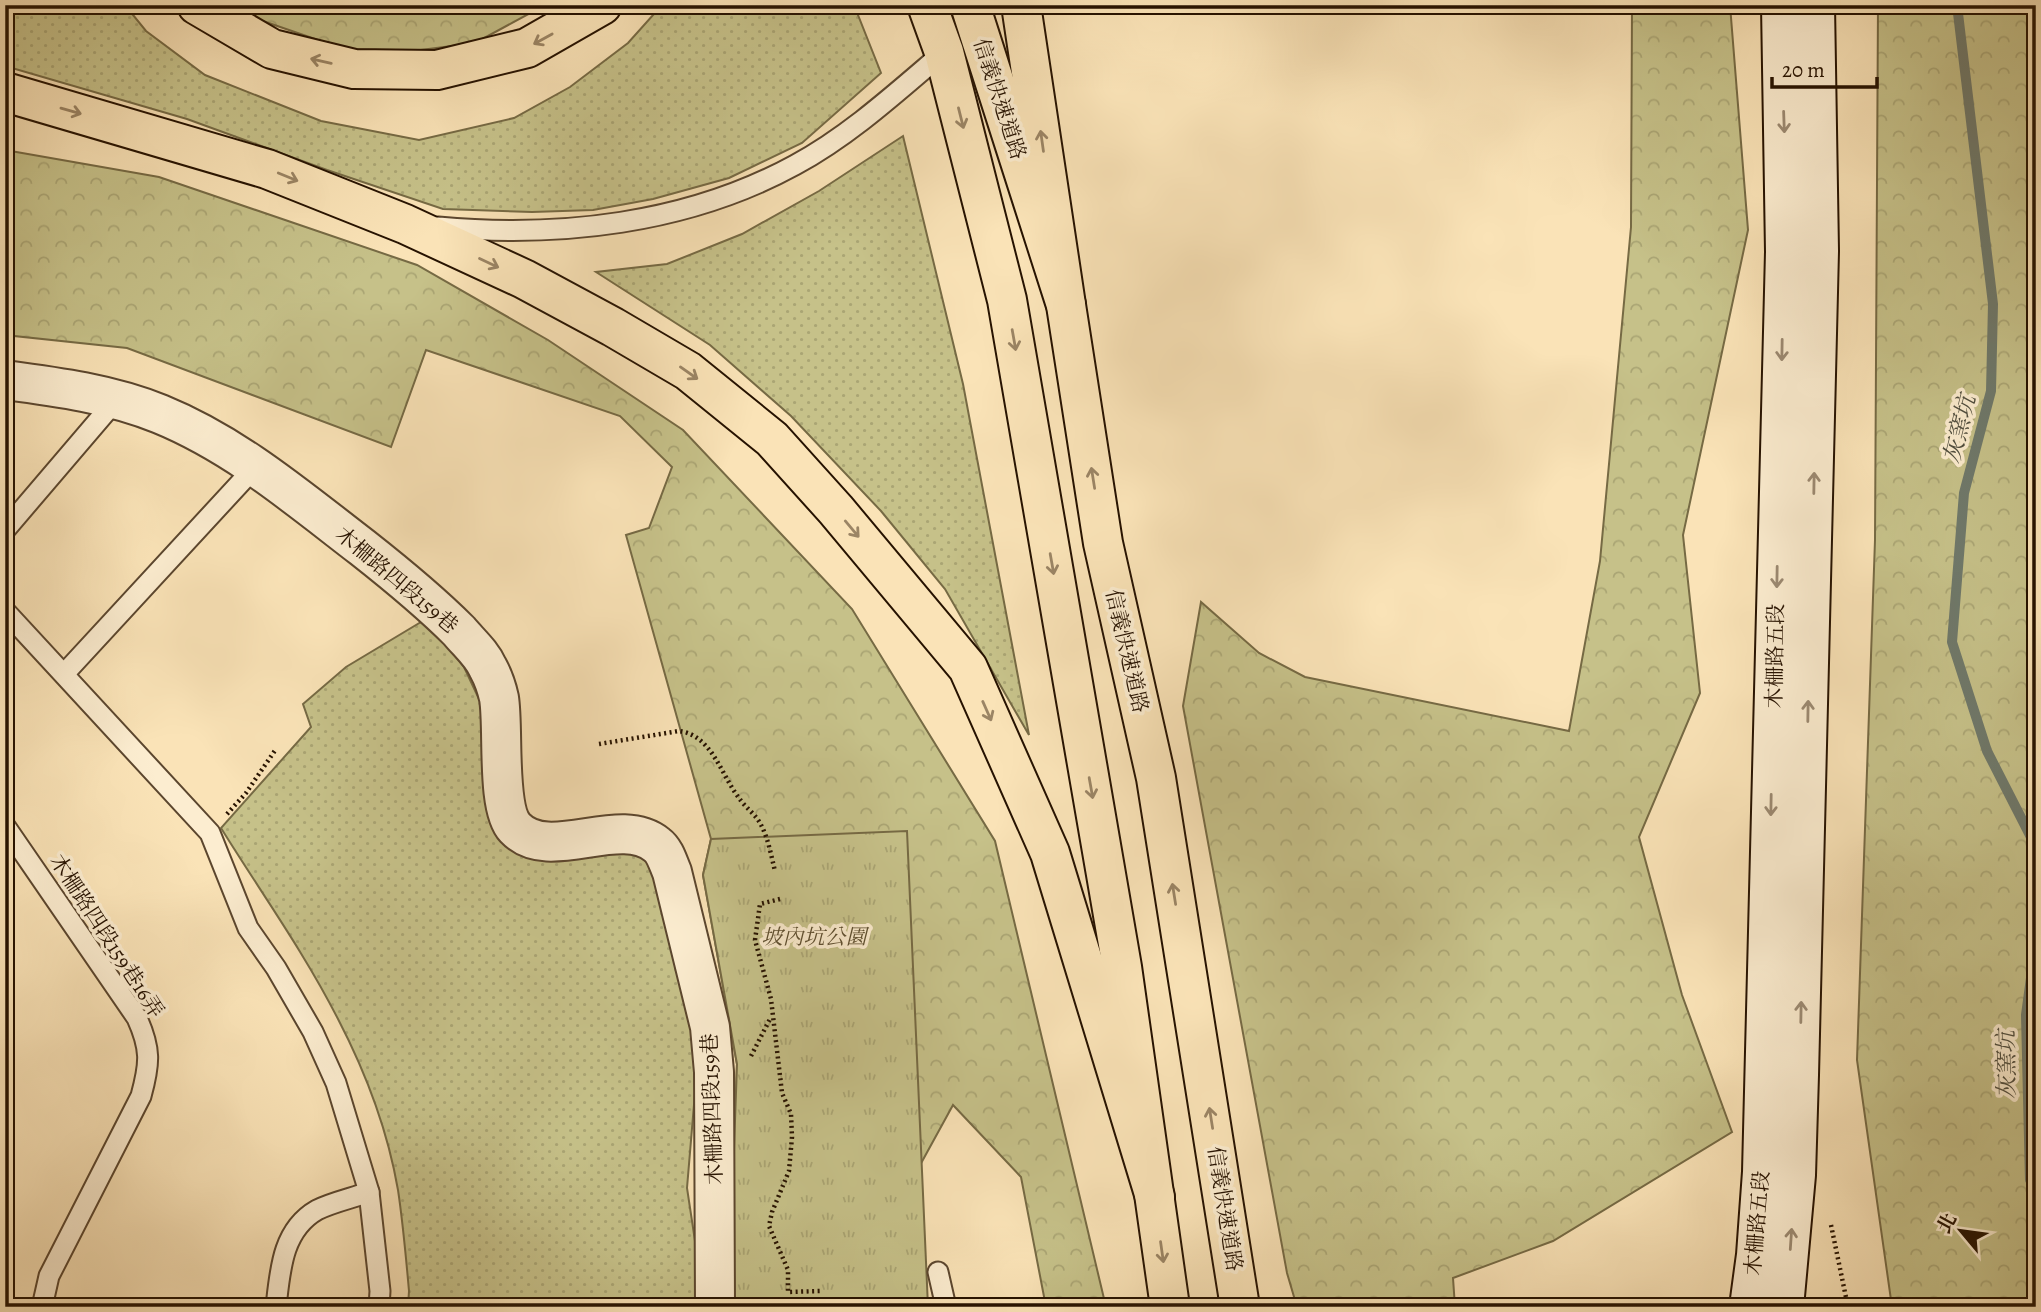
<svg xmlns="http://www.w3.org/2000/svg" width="2041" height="1312" viewBox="0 0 2041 1312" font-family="Alegreya,'Noto Serif TC',serif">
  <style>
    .grass { fill: url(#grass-dots); stroke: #766a44; stroke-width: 2 }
    .forest { fill: url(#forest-crowns); stroke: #766a44; stroke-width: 2 }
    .park { fill: url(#park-tufts); stroke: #766a44; stroke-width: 2 }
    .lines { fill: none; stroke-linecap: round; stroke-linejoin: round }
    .stream { stroke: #6f796b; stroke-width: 10 }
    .service-casing { stroke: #5b462e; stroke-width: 23 }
    .minor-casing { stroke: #5b462e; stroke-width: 42 }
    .secondary-casing { stroke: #261200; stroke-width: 42 }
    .trunk-casing { stroke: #261200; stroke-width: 42 }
    .motorway-casing { stroke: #261200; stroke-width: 42 }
    .path { stroke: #261200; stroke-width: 4.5; stroke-dasharray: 2 3.5; stroke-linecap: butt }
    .service { stroke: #fcedd0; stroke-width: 19 }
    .minor { stroke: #fcedd0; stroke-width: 38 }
    .secondary { stroke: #fcedd0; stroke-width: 38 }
    .trunk { stroke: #fae3b7; stroke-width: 38 }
    .motorway { stroke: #fae3b7; stroke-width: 38 }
    .oneway { stroke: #9b8565 }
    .oneway2 { stroke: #9c8a72 }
    .labels { text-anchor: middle; stroke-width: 7; stroke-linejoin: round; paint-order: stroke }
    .street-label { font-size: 21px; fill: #261200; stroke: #fcedd0 }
    .park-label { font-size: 21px; font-style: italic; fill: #5e4f30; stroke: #fcedd0 }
    .water-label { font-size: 23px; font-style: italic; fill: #504e3f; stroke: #fcedd0 }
  </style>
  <defs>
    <pattern id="grass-dots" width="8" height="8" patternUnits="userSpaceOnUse" patternTransform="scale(1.75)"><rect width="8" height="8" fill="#c6c189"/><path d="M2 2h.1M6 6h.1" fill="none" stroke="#aaa574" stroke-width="1.8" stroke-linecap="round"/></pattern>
    <pattern id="forest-crowns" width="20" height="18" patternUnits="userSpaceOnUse" patternTransform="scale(1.75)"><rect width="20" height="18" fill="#c6c189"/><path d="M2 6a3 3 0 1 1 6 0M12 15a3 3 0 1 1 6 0" fill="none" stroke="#aaa574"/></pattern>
    <pattern id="park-tufts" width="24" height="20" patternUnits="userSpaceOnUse" patternTransform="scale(1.75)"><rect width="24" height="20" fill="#c6c189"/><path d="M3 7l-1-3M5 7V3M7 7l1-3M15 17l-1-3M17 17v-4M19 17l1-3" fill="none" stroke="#aaa574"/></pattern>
  </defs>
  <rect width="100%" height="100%" fill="#fae3b7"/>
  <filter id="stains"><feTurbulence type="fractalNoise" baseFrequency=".00286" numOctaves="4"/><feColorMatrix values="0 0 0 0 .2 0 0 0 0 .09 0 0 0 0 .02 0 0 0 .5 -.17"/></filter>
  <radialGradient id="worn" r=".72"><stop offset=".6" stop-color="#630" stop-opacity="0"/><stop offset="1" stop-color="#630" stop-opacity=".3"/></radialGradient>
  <!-- grass -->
  <g class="grass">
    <polygon points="5,5 125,5 146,31 205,75 321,121 419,140 514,118 570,87 628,43 662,5 854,5 881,73 802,143 729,178 653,199 593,210 532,212 443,209 327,170 187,119 5,66"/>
    <polygon points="903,136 963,384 1029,735 945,589 881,511 791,416 710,345 596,272 667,264 742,234 819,191"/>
    <path d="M426,619L464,667L486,714L490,814L632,850L649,864L655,873L698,1057L687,1188L700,1274L699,1307H408L409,1291C406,1257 403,1223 398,1190C388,1132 365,1071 338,1019C304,952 260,891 221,828L311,727L303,704L346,667Z"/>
  </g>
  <!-- forest -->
  <g class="forest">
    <polygon points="241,5 545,5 475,43 413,51 344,49 260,20"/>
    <polygon points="1632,5 1730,5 1748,230 1683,535 1700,693 1639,837 1682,995 1732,1132 1553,1241 1453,1278 1455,1307 1297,1307 1287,1273 1183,706 1201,602 1259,653 1305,677 1569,731 1600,561 1631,227"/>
    <polygon points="1878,5 2036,5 2036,1307 1892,1307 1857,1060 1875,540"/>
    <polygon points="5,150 159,177 417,265 548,340 683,430 852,609 995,841 1106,1307 1046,1307 1021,1177 953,1105 902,1198 735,1307 732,1206 737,1064 703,875 711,839 626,535 649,528 672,467 620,416 426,350 391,447 127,348 5,335"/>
  </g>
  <!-- park -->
  <polygon class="park" points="907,831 928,1307 735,1307 732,1206 737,1064 703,875 711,839"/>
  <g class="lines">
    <!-- stream -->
    <g class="stream">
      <polyline points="1957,5 1993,304 1991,391 1964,493 1952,642 1987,751 2036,847"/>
      <polyline points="2036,941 2026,1015 2030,1180 2036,1185"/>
    </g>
    <!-- service casing -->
    <g class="service-casing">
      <g id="service">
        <path d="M438,227C559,238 687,224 795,165C849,136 897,92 944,52"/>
        <polyline points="5,530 116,400"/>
        <polyline points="5,611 210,833 248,928 276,968 313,1032 336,1083 369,1192 380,1291 379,1307"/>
        <polyline points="64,674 256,466"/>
        <path d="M5,826L137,1018C151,1049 150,1063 141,1096L49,1276L42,1307"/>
        <polyline points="938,1272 946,1307"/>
        <path d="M276,1307C280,1271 282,1230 317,1210C333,1202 353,1198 369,1192"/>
      </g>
    </g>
    <!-- minor casing -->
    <g class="minor-casing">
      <path id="minor" d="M5,380C58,387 111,394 160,414C236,445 299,499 363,548C396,574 429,601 459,631C469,643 482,654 488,668C493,677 497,689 499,698C504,728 496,808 515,828C549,864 619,814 657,845C665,851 668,863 672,872L710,1027L714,1072L715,1307"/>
    </g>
    <!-- secondary casing -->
    <g class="secondary-casing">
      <g id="secondary">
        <polyline points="1749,1307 1756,1255 1762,1172 1785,252 1781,5"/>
        <polyline points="1784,1307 1796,1175 1799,1075 1819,251 1815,5"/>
      </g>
    </g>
    <!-- trunk casing -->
    <g class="trunk-casing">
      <g id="trunk">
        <polyline points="927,5 944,52 1007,300 1122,967 1170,1307"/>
        <polyline points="970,5 1066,305 1103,543 1156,778 1240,1307"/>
      </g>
    </g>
    <!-- motorway casing -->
    <g class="motorway-casing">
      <g id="motorway">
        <polyline points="197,5 272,49 354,69 437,70 527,48 602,5"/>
        <polyline points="1021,5 1066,305"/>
        <polyline points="5,92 267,169 405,224 524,279 613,327 688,371 772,439 836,510 968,668 1050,853 1155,1197"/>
      </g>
    </g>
    <!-- path -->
    <g class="path">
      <path d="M599,744L679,731C712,735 721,775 739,798C745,807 755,814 760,823C768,837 771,855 775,871"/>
      <polyline points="227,814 246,793 276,749"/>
      <polyline points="780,899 760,904 755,940 771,999 782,1093 791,1114 792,1137 789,1171 772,1212 769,1226 788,1270 788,1292 821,1291"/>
      <polyline points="751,1056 771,1017"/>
      <polyline points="1831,1225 1848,1307"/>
    </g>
    <!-- service -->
    <use href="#service" class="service"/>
    <!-- minor -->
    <use href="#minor" class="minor"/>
    <!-- secondary -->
    <use href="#secondary" class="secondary"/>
    <!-- trunk -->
    <use href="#trunk" class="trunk"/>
    <!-- motorway -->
    <use href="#motorway" class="motorway"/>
  </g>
  <!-- one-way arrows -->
  <defs><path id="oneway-shaft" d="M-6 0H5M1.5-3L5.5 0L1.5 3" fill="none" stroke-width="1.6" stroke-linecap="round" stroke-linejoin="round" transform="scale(1.75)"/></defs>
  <g class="oneway">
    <use href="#oneway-shaft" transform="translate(543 39) rotate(151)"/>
    <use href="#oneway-shaft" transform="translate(321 61) rotate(-167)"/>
    <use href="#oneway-shaft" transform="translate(71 111) rotate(16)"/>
    <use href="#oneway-shaft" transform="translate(961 118) rotate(76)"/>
    <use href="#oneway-shaft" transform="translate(1042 141) rotate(-98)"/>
    <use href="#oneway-shaft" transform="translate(288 177) rotate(22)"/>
    <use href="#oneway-shaft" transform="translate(489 263) rotate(25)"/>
    <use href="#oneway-shaft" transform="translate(1014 340) rotate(80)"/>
    <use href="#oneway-shaft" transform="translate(689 373) rotate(35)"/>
    <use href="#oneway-shaft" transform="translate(1093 478) rotate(-99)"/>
    <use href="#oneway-shaft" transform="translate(852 529) rotate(50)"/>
    <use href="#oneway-shaft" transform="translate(1052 564) rotate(80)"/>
    <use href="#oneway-shaft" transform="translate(987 711) rotate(66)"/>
    <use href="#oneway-shaft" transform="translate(1091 788) rotate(80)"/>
    <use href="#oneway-shaft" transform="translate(1174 894) rotate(-99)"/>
    <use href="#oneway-shaft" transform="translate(1211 1118) rotate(-99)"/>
    <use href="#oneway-shaft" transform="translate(1162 1252) rotate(82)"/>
  </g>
  <g class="oneway2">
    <use href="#oneway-shaft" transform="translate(1784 122) rotate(88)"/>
    <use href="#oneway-shaft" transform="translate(1782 350) rotate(91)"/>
    <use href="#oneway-shaft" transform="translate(1814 483) rotate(-89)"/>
    <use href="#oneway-shaft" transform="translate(1777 577) rotate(91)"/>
    <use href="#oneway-shaft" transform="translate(1808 711) rotate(-89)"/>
    <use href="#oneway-shaft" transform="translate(1771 805) rotate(91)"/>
    <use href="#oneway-shaft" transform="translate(1801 1012) rotate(-89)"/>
    <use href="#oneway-shaft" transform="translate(1791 1239) rotate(-86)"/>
  </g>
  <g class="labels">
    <!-- street labels -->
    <g class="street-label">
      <text transform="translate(1000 99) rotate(72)" y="7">信義快速道路</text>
      <text transform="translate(397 580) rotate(40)" y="7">木柵路四段159巷</text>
      <text transform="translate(1127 651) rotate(77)" y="7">信義快速道路</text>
      <text transform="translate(1775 656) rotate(-89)" y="7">木柵路五段</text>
      <text transform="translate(107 936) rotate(57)" y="7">木柵路四段159巷16弄</text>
      <text transform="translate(712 1109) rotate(-92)" y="7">木柵路四段159巷</text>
      <text transform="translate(1225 1209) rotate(81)" y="7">信義快速道路</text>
      <text transform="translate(1757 1223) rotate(-85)" y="7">木柵路五段</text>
    </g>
    <!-- park labels -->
    <g class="park-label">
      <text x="814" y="944">坡內坑公園</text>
    </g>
    <!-- water labels -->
    <g class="water-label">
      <text transform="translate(1959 429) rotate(-76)" y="8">灰窯坑</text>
      <text transform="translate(2006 1065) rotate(-91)" y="8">灰窯坑</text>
    </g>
  </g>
  <!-- margin -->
  <rect width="2041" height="1312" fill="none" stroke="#fae3b7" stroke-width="28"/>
  <rect x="7" y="7" width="2027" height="1298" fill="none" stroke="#261200" stroke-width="3.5"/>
  <rect x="14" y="14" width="2013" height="1284" fill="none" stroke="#261200" stroke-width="2"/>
  <!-- north arrow -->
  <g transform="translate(1961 1231) rotate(299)" stroke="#fcedd0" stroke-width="5" paint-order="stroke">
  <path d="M0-5L12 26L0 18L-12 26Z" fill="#261200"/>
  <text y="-10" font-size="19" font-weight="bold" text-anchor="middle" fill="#261200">北</text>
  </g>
  <!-- scale -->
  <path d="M1772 77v10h105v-10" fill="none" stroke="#261200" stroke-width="3.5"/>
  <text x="1782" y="77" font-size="21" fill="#261200" stroke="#fcedd0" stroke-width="5" paint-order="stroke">20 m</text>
  <rect width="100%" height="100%" filter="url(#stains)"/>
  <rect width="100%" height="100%" fill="url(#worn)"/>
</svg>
